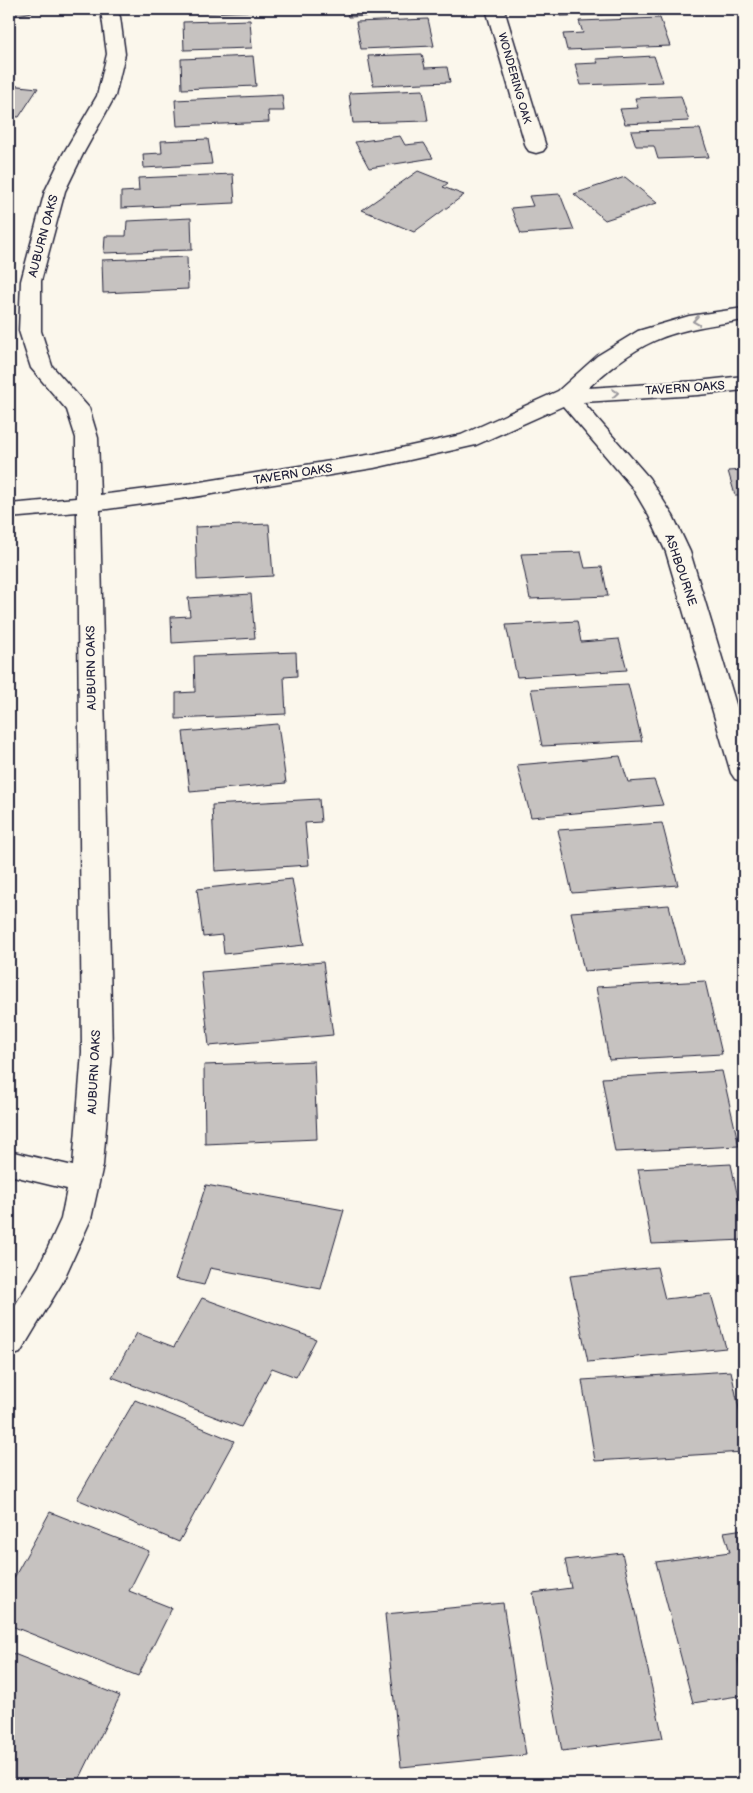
<svg xmlns="http://www.w3.org/2000/svg" width="753" height="1793" viewBox="0 0 753 1793" font-family="'Balsamiq Sans',sans-serif">
  <style>
    .building { fill: #c6c2c0; stroke: #22223b }
    .lines { fill: none; stroke-linecap: round; stroke-linejoin: round }
    .minor-casing { stroke: #22223b; stroke-width: 3 }
    .minor { fill: #fbf7ec; fill-rule: evenodd }
    .oneway { stroke: #99979c }
    .labels { text-anchor: middle; stroke-width: 4; stroke-linejoin: round; paint-order: stroke }
    .far-street-label { font-size: 11px; fill: #22223b; stroke: #fbf7ec }
    .street-label { font-size: 12px; fill: #22223b; stroke: #fbf7ec }
  </style>
  <rect width="100%" height="100%" fill="#fbf7ec"/>
  <filter id="ink" filterUnits="userSpaceOnUse"><feTurbulence type="fractalNoise" baseFrequency=".02" numOctaves="2"/><feDisplacementMap in="SourceGraphic" scale="10" xChannelSelector="R" yChannelSelector="G"/><feConvolveMatrix kernelMatrix="1 2 1 2 8 2 1 2 1" color-interpolation-filters="sRGB"/></filter>
  <g filter="url(#ink)">
    <!-- building -->
    <g class="building">
      <polygon points="9,9 40,9 41,10 9,17"/>
      <polygon points="172,9 262,9 262,11 173,14"/>
      <polygon points="346,9 430,9 431,13 348,17"/>
      <polygon points="558,9 618,9 620,14 560,16"/>
      <polygon points="660,18 670,46 567,50 563,34 583,33 579,21"/>
      <polygon points="428,19 434,46 361,49 356,22"/>
      <polygon points="250,20 252,48 184,50 183,22"/>
      <polygon points="422,54 425,68 447,67 450,82 373,85 368,56"/>
      <polygon points="253,56 256,86 182,89 181,59"/>
      <polygon points="654,56 663,82 581,85 575,64 598,63 596,59"/>
      <polygon points="9,85 38,88 19,117 9,116"/>
      <polygon points="423,90 428,121 353,123 349,93"/>
      <polygon points="282,95 284,111 268,111 269,122 177,126 175,100"/>
      <polygon points="681,96 689,121 625,124 620,109 638,108 635,98"/>
      <polygon points="700,129 709,157 658,159 654,146 636,146 631,131"/>
      <polygon points="400,136 405,145 424,143 433,158 369,168 355,142"/>
      <polygon points="208,139 212,164 144,168 143,154 162,153 161,141"/>
      <polygon points="418,171 448,183 443,187 464,195 414,232 362,210"/>
      <polygon points="233,174 235,203 121,208 121,192 139,191 138,178"/>
      <polygon points="625,177 657,203 605,220 574,194"/>
      <polygon points="560,194 574,230 521,234 511,208 533,206 529,196"/>
      <polygon points="191,218 192,250 104,253 105,236 126,236 127,221"/>
      <polygon points="187,257 188,289 103,293 102,260"/>
      <polygon points="744,470 744,495 735,495 728,471"/>
      <polygon points="269,524 273,576 197,580 195,527"/>
      <polygon points="581,552 585,568 602,567 608,596 530,599 521,554"/>
      <polygon points="251,594 255,638 172,643 171,617 190,616 188,598"/>
      <polygon points="577,621 581,642 619,639 627,670 517,677 506,625"/>
      <polygon points="296,652 297,676 284,677 286,714 176,719 176,693 195,692 194,656"/>
      <polygon points="628,684 642,741 542,746 531,689"/>
      <polygon points="278,724 286,783 190,792 183,732"/>
      <polygon points="620,756 628,782 654,780 663,805 531,817 517,765"/>
      <polygon points="319,799 321,822 305,823 309,865 215,871 212,805"/>
      <polygon points="662,823 678,885 572,893 558,830"/>
      <polygon points="292,879 304,945 224,954 222,935 203,937 197,889"/>
      <polygon points="669,905 684,963 584,971 571,912"/>
      <polygon points="323,962 333,1035 209,1046 201,972"/>
      <polygon points="705,981 722,1054 609,1060 596,987"/>
      <polygon points="314,1061 317,1139 205,1144 204,1065"/>
      <polygon points="722,1071 739,1146 615,1152 602,1078"/>
      <polygon points="731,1164 744,1227 744,1240 652,1244 638,1169"/>
      <polygon points="206,1185 344,1210 321,1289 210,1268 204,1285 175,1279"/>
      <polygon points="657,1267 665,1299 711,1294 726,1348 588,1362 570,1276"/>
      <polygon points="202,1298 316,1339 296,1377 272,1368 241,1427 112,1377 137,1333 174,1347"/>
      <polygon points="731,1371 744,1432 744,1452 595,1461 582,1380"/>
      <polygon points="135,1400 234,1441 179,1542 77,1499"/>
      <polygon points="50,1512 149,1551 129,1591 172,1608 138,1676 9,1625 9,1587"/>
      <polygon points="744,1529 744,1658 738,1659 744,1684 744,1695 693,1703 656,1562 730,1552 724,1532"/>
      <polygon points="622,1553 663,1738 562,1751 533,1593 571,1588 565,1560"/>
      <polygon points="503,1603 526,1755 401,1767 385,1614"/>
      <polygon points="9,1652 120,1696 77,1784 9,1784"/>
    </g>
    <g class="lines">
      <!-- minor casing -->
      <g class="minor-casing">
        <g id="minor">
          <path d="M98,9H116L120,17L125,54L115,96L83,154L65,191L41,281V331L52,366L89,408L98,438L100,495L194,483L374,454L461,435L558,391L597,356L638,331L689,316L744,308V320C714,325 682,328 654,341C629,352 608,370 588,388L698,381L744,376V390L698,395L583,402L649,478L673,516L690,552L744,731V782L735,779L731,773L666,552L649,516L632,487L563,406L476,445L374,468L194,497L100,510L112,1052L103,1165L91,1219L62,1283L20,1353L9,1357V1315L39,1267L61,1219L67,1189L9,1175V1151L73,1166L82,1052L77,512L9,518V504L76,498V438L67,410L31,368L19,331L21,281L45,191L63,154L97,96L107,54L102,17Z"/>
          <polygon points="486,9 504,9 546,147 543,151 536,153 529,151 526,147"/>
        </g>
      </g>
      <!-- minor -->
      <use href="#minor" class="minor"/>
    </g>
    <!-- one-way arrows -->
    <defs><path id="oneway-chevron" d="M-2-3.5L2.5 0L-2 3.5" fill="none" stroke-width="1.6" stroke-linecap="round" stroke-linejoin="round" transform="scale(1.25)"/></defs>
    <g class="oneway">
      <use href="#oneway-chevron" transform="translate(696 321) rotate(171)"/>
      <use href="#oneway-chevron" transform="translate(615 393) rotate(-4)"/>
    </g>
  </g>
  <g class="labels">
    <!-- far-street labels -->
    <g class="far-street-label">
      <text transform="translate(515 78) rotate(74)" y="4">WONDERING OAK</text>
    </g>
    <!-- street labels -->
    <g class="street-label">
      <text transform="translate(43 236) rotate(-75)" y="4">AUBURN OAKS</text>
      <text transform="translate(685 388) rotate(-4)" y="4">TAVERN OAKS</text>
      <text transform="translate(293 474) rotate(-9)" y="4">TAVERN OAKS</text>
      <text transform="translate(681 570) rotate(71)" y="4">ASHBOURNE</text>
      <text transform="translate(91 668) rotate(-91)" y="4">AUBURN OAKS</text>
      <text transform="translate(94 1072) rotate(-87)" y="4">AUBURN OAKS</text>
    </g>
  </g>
  <!-- margin -->
  <rect width="753" height="1793" fill="none" stroke="#fbf7ec" stroke-width="30"/>
  <rect x="15" y="15" width="723" height="1763" fill="none" stroke="#22223b" stroke-width="2" filter="url(#ink)"/>
</svg>
